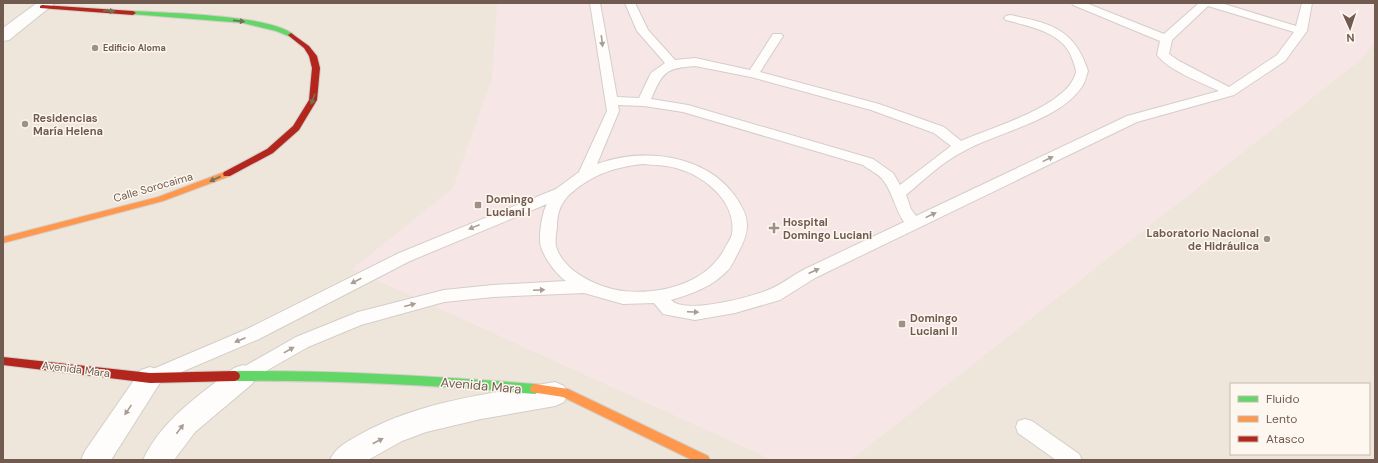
<svg xmlns="http://www.w3.org/2000/svg" width="1378" height="463" viewBox="0 0 1378 463" font-family="'DM Sans',sans-serif">
  <style>
    .residential { fill: #eee5db; fill-rule: evenodd }
    .medical { fill: #f7e6e6 }
    .lines { fill: none; stroke-linecap: round; stroke-linejoin: round }
    .lane-casing { stroke: #d3cec8; stroke-width: 2 }
    .street-casing { stroke: #d3cec8; stroke-width: 2 }
    .fast-casing { stroke: #d4cec8; stroke-width: 2 }
    .slow-casing { stroke: #d4cec8; stroke-width: 2 }
    .jam-casing { stroke: #d4cec8; stroke-width: 2 }
    .lane { fill: #fefdfc; fill-rule: evenodd }
    .street { fill: #fefdfc; fill-rule: evenodd }
    .fast { fill: #63d668; fill-rule: evenodd }
    .slow { fill: #ff974d; fill-rule: evenodd }
    .jam { fill: #b3261e; fill-rule: evenodd }
    .oneway { fill: #6e7455 }
    .oneway2 { fill: #a99c95 }
    .poi-dot { fill: #a09087; stroke: #fdf7ef; stroke-width: 1.5 }
    .labels { text-anchor: middle; stroke-width: 3; stroke-linejoin: round; paint-order: stroke }
    .far-poi-label { font-size: 9px; font-weight: bold; fill: #715b50; stroke: #fdf7ef; text-anchor: start }
    .poi-label { font-size: 11px; font-weight: bold; fill: #715b50; stroke: #fdf7ef; text-anchor: start }
    .street-label { font-size: 11px; fill: #715b50; stroke: #fdf7ef }
    .near-street-label { font-size: 13px; fill: #715b50; stroke: #fdf7ef }
  </style>
  <rect width="100%" height="100%" fill="#f6f2ed"/>
  <!-- residential -->
  <path class="residential" d="M3,3H1375V460H3ZM1231,384H1369V454H1231Z"/>
  <!-- medical -->
  <polygon class="medical" points="497,3 1375,3 1375,42 1362,59 851,460 772,460 352,269 453,188 492,78"/>
  <g class="lines">
    <!-- lane casing -->
    <g class="lane-casing">
      <g id="lane">
        <path d="M590,3H600L617,97L639,98L651,73L665,63L637,31L625,3H635L648,30L675,60L695,58L750,70L773,34H781L783,36L760,72L879,104L944,127L961,141C990,128 1069,106 1076,72C1076,69 1074,64 1073,61C1065,32 1031,27 1006,20L1004,18L1006,16L1010,15C1050,23 1075,29 1088,71C1086,77 1085,83 1081,88C1058,121 998,132 964,151C942,162 924,180 906,195L911,209L916,216L1127,116L1219,91C1202,83 1168,70 1157,55L1160,41L1073,5L1072,3H1086L1164,34L1199,3H1221L1296,26L1302,3H1312L1307,31L1285,61L1234,95L1137,122L815,278L780,300L735,313L695,320L663,314L654,303L623,304L584,293L493,297L444,302L361,325L308,347L250,380L244,383L238,380L235,375L238,370L296,337L358,312L444,290L493,285L566,281C556,274 545,259 541,247C538,238 542,212 547,204L410,261L259,339L165,379L159,382L153,379L150,374L153,369L247,329L399,253L556,189L579,172L607,111ZM1208,6L1294,32L1277,55L1229,87L1179,61L1169,54L1172,40ZM695,66L751,77L871,110L934,133L951,146L900,185L893,173L873,159L688,105L651,99C663,72 665,68 695,66ZM618,105L644,106L683,112L863,165C869,170 879,174 883,180C893,193 895,209 904,222C871,238 838,253 805,269C793,275 781,285 768,290C750,297 685,315 671,300C691,294 712,287 727,271C732,267 735,258 738,253C750,230 751,219 735,196C705,154 643,147 597,164L619,111ZM643,164C654,165 665,165 676,168C703,175 737,201 732,234C731,239 726,245 724,250C705,284 660,295 623,291C599,288 563,272 556,246C555,241 556,233 557,228C557,215 559,207 567,197C569,194 573,192 576,189C597,173 616,167 643,164Z"/>
        <polygon points="1025,419 1032,421 1079,454 1082,460 1056,460 1018,433 1016,427 1018,421"/>
      </g>
    </g>
    <!-- street casing -->
    <g class="street-casing">
      <g id="street">
        <polygon points="37,3 55,3 9,40 3,41 3,28"/>
        <path d="M243,365L252,368L256,376L252,384L195,432L174,460H143C161,420 201,394 234,368Z"/>
        <polygon points="150,367 159,370 163,378 111,460 81,460 85,451 141,370"/>
        <path d="M555,382L564,386L568,394L564,402L555,406L481,419L426,432L402,441L368,460H330C336,447 347,442 359,435C419,401 488,394 555,382Z"/>
      </g>
    </g>
    <!-- fast casing -->
    <g class="fast-casing">
      <g id="fast">
        <path d="M133,11C166,13 273,15 294,35L291,37L276,31L243,23L131,14V12Z"/>
        <path d="M235,371C335,370 435,376 535,384L539,386L540,389L539,392L535,394C435,385 335,380 235,381L231,379L230,376L231,373Z"/>
      </g>
    </g>
    <!-- slow casing -->
    <g class="slow-casing">
      <g id="slow">
        <polygon points="227,171 230,172 231,174 230,176 163,201 3,243 3,237 158,197"/>
        <polygon points="535,384 568,389 708,456 710,460 692,460 563,397 531,392 530,389 531,386"/>
      </g>
    </g>
    <!-- jam casing -->
    <g class="jam-casing">
      <g id="jam">
        <polygon points="42,5 133,11 136,13 133,15 40,8 40,6"/>
        <polygon points="291,33 309,46 317,56 320,68 317,100 299,130 273,153 230,176 224,176 223,174 224,172 267,149 293,126 309,100 312,68 309,56 304,48 289,36 288,35"/>
        <polygon points="3,357 150,373 235,371 239,373 240,376 239,379 235,381 150,383 3,365"/>
      </g>
    </g>
    <!-- lane -->
    <use href="#lane" class="lane"/>
    <!-- street -->
    <use href="#street" class="street"/>
    <!-- fast -->
    <use href="#fast" class="fast"/>
    <!-- slow -->
    <use href="#slow" class="slow"/>
    <!-- jam -->
    <use href="#jam" class="jam"/>
  </g>
  <!-- one-way arrows -->
  <defs><path id="oneway-solid" d="M-6-.8H1V-3.2L6.5 0L1 3.2V.8H-6Z"/></defs>
  <g class="oneway">
    <use href="#oneway-solid" transform="translate(109 11) rotate(4)"/>
    <use href="#oneway-solid" transform="translate(239 21) rotate(6)"/>
    <use href="#oneway-solid" transform="translate(313 99) rotate(110)"/>
    <use href="#oneway-solid" transform="translate(215 179) rotate(156)"/>
  </g>
  <g class="oneway2">
    <use href="#oneway-solid" transform="translate(602 41) rotate(83)"/>
    <use href="#oneway-solid" transform="translate(1048 159) rotate(-26)"/>
    <use href="#oneway-solid" transform="translate(931 215) rotate(-26)"/>
    <use href="#oneway-solid" transform="translate(474 227) rotate(158)"/>
    <use href="#oneway-solid" transform="translate(814 271) rotate(-25)"/>
    <use href="#oneway-solid" transform="translate(356 281) rotate(153)"/>
    <use href="#oneway-solid" transform="translate(539 290) rotate(-2)"/>
    <use href="#oneway-solid" transform="translate(410 305) rotate(-15)"/>
    <use href="#oneway-solid" transform="translate(693 312) rotate(3)"/>
    <use href="#oneway-solid" transform="translate(240 340) rotate(157)"/>
    <use href="#oneway-solid" transform="translate(289 350) rotate(-29)"/>
    <use href="#oneway-solid" transform="translate(128 410) rotate(124)"/>
    <use href="#oneway-solid" transform="translate(180 429) rotate(-53)"/>
    <use href="#oneway-solid" transform="translate(378 441) rotate(-27)"/>
  </g>
  <!-- markers -->
  <g class="poi-dot">
    <circle cx="95" cy="48" r="4"/>
    <circle cx="25" cy="124" r="4"/>
    <rect x="474" y="201" width="8" height="8" rx="2"/>
    <path d="M772 222h4v4h4v4h-4v4h-4v-4h-4v-4h4z"/>
    <circle cx="1267" cy="239" r="4"/>
    <rect x="898" y="320" width="8" height="8" rx="2"/>
  </g>
  <g class="labels">
    <!-- far-poi labels -->
    <g class="far-poi-label">
      <text x="103" y="51">Edificio Aloma</text>
    </g>
    <!-- poi labels -->
    <g class="poi-label">
      <text x="33" y="122">Residencias<tspan x="33" dy="13">María Helena</tspan></text>
      <text x="486" y="203">Domingo<tspan x="486" dy="13">Luciani I</tspan></text>
      <text x="783" y="226">Hospital<tspan x="783" dy="13">Domingo Luciani</tspan></text>
      <text x="1259" y="237" text-anchor="end">Laboratorio Nacional<tspan x="1259" dy="13">de Hidráulica</tspan></text>
      <text x="910" y="322">Domingo<tspan x="910" dy="13">Luciani II</tspan></text>
    </g>
    <!-- street labels -->
    <g class="street-label">
      <text transform="translate(153 187) rotate(-16)" y="4">Calle Sorocaima</text>
      <text transform="translate(76 369) rotate(7)" y="4">Avenida Mara</text>
    </g>
    <!-- near-street labels -->
    <g class="near-street-label">
      <text transform="translate(481 385) rotate(5)" y="5">Avenida Mara</text>
    </g>
  </g>
  <!-- border -->
  <rect width="1378" height="463" fill="none" stroke="#715b50" stroke-width="8"/>
  <!-- legend -->
  <rect x="1230" y="383" width="140" height="72" fill="#fdf7ef" stroke="#c5b9af"/>
  <rect x="1238" y="396" width="20" height="6" fill="#63d668" stroke="#c5b9af"/>
  <text x="1266" y="403" font-size="12" fill="#715b50">Fluido</text>
  <rect x="1238" y="416" width="20" height="6" fill="#ff974d" stroke="#c5b9af"/>
  <text x="1266" y="423" font-size="12" fill="#715b50">Lento</text>
  <rect x="1238" y="436" width="20" height="6" fill="#b3261e" stroke="#c5b9af"/>
  <text x="1266" y="443" font-size="12" fill="#715b50">Atasco</text>
  <!-- north arrow -->
  <g transform="translate(1350 28) rotate(177)" stroke="#fdf7ef" stroke-width="3" paint-order="stroke">
  <path d="M0-3L7 15L0 10L-7 15Z" fill="#715b50"/>
  <text y="-6" font-size="11" font-weight="bold" text-anchor="middle" fill="#715b50">N</text>
  </g>
</svg>
